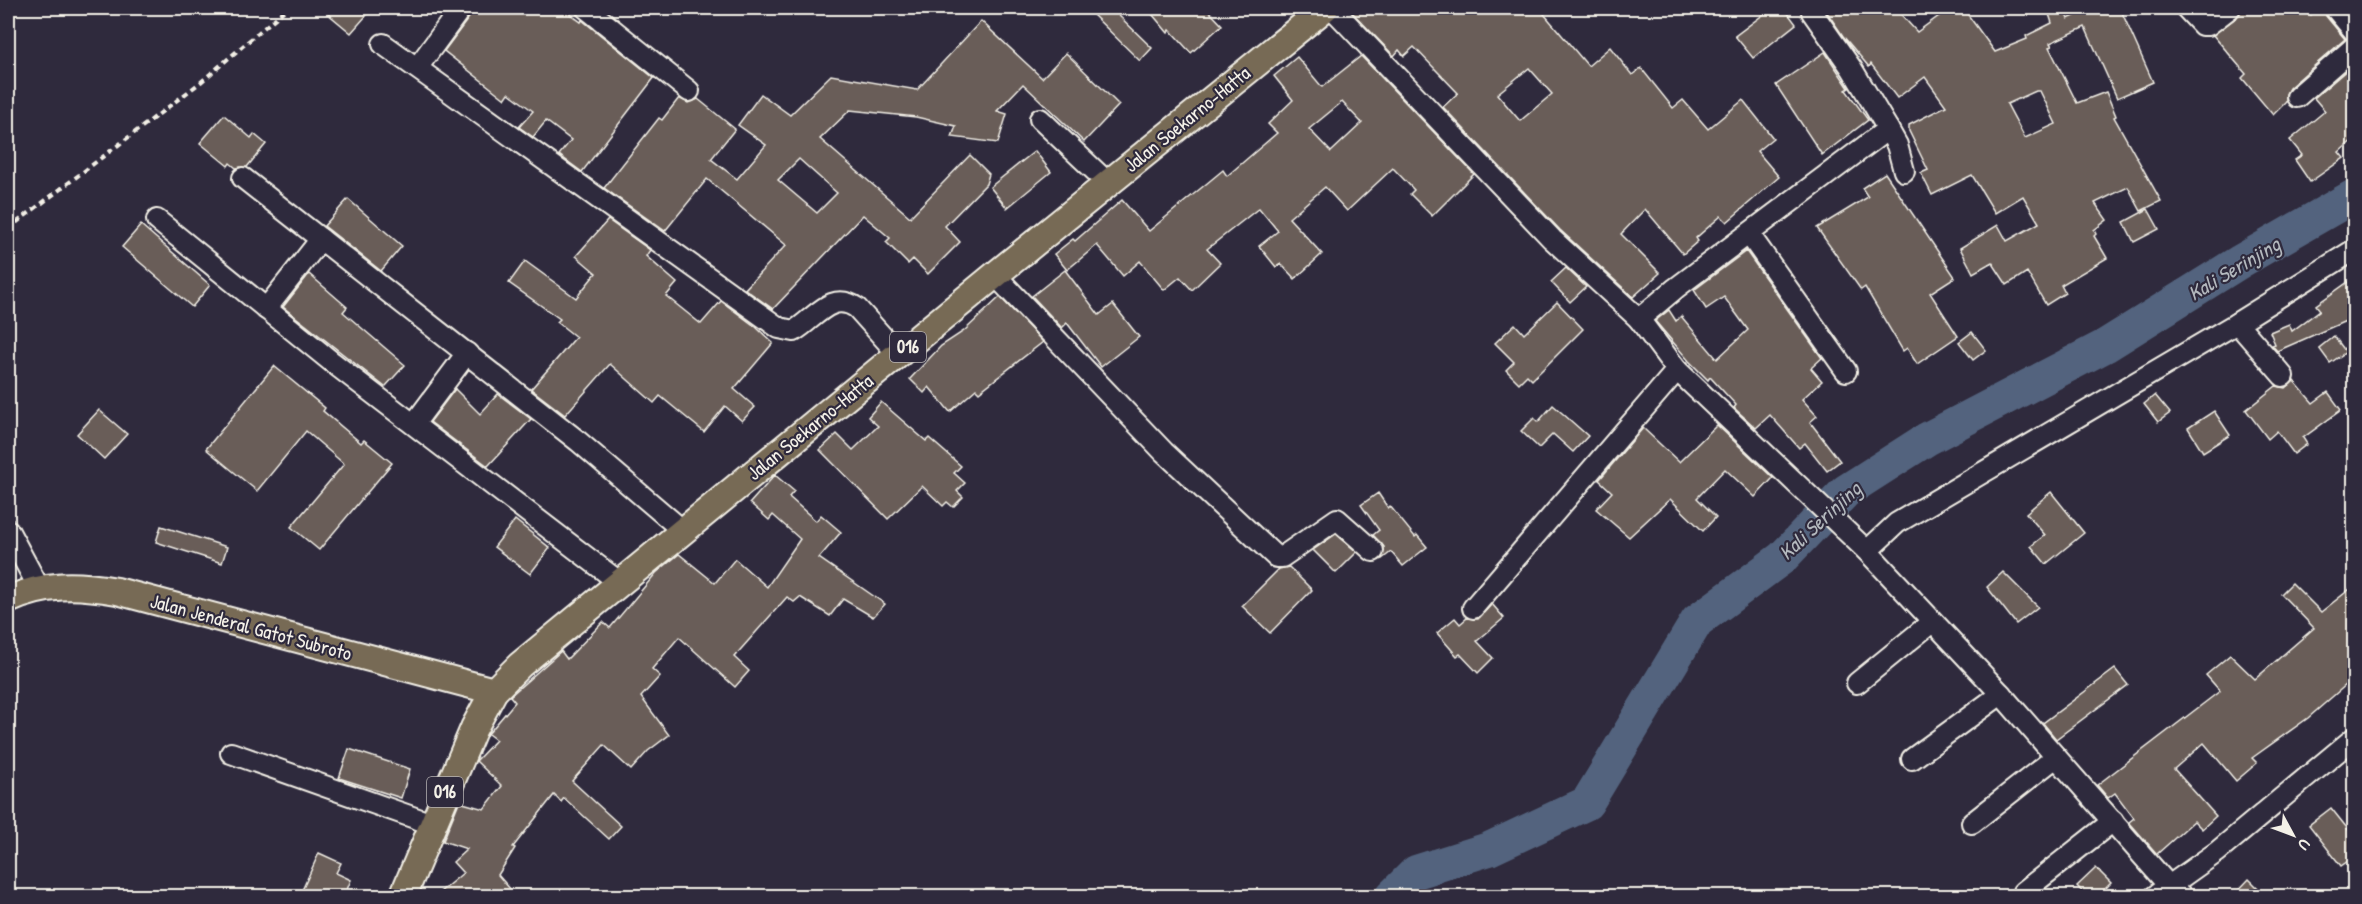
<svg xmlns="http://www.w3.org/2000/svg" width="2362" height="904" viewBox="0 0 2362 904" font-family="'Patrick Hand',sans-serif">
  <style>
    .lines { fill: none; stroke-linecap: round; stroke-linejoin: round }
    .river { stroke: #53647e; stroke-width: 34 }
    .building { fill: #695d59; stroke: #f4f1e8; stroke-width: 1.5; fill-rule: evenodd }
    .minor-casing { stroke: #f4f1e8; stroke-width: 24 }
    .major-casing { stroke: #f4f1e8; stroke-width: 30 }
    .path { stroke: #f4f1e8; stroke-width: 4; stroke-dasharray: 6 4.5; stroke-linecap: butt }
    .minor { stroke: #2f2a3d; stroke-width: 20 }
    .major { stroke: #776a54; stroke-width: 26 }
    .labels { text-anchor: middle; stroke-width: 4.5; stroke-linejoin: round; paint-order: stroke }
    .shield { fill: #2f2a3d; stroke: #b9b5b5; stroke-width: 1.5 }
    .shield-label { font-size: 18px; font-weight: bold; fill: #f4f1e8 }
    .street-label { font-size: 20px; fill: #f4f1e8; stroke: #2f2a3d }
    .water-label { font-size: 21px; font-style: italic; fill: #b4b9be; stroke: #2f2a3d }
  </style>
  <rect width="100%" height="100%" fill="#2f2a3d"/>
  <filter id="ink" filterUnits="userSpaceOnUse"><feTurbulence type="fractalNoise" baseFrequency=".0167" numOctaves="2"/><feDisplacementMap in="SourceGraphic" scale="12" xChannelSelector="R" yChannelSelector="G"/><feConvolveMatrix kernelMatrix="1 2 1 2 8 2 1 2 1" color-interpolation-filters="sRGB"/></filter>
  <g filter="url(#ink)">
    <g class="lines">
      <!-- river -->
      <polyline class="river" points="1392,896 1416,872 1489,849 1587,803 1697,621 1782,558 1846,491 1927,439 2105,346 2241,261 2354,196"/>
    </g>
    <!-- building -->
    <g class="building">
      <polygon points="321,8 373,8 351,33"/>
      <polygon points="473,8 562,8 581,22 582,20 654,78 582,172 559,155 571,140 546,121 533,137 519,127 533,111 509,93 505,99 444,51 471,15"/>
      <polygon points="1086,8 1111,8 1152,48 1140,61"/>
      <polygon points="1147,8 1206,8 1222,25 1191,53 1170,30 1168,33"/>
      <path d="M1348,8H1539L1588,66L1610,47L1632,75L1641,68L1673,108L1683,100L1708,129L1743,100L1773,138L1757,151L1779,177L1727,222L1721,216L1696,238L1698,241L1683,254L1645,209L1621,234L1660,273L1633,297L1560,230L1443,107L1458,93L1414,47L1404,56L1399,50L1394,56ZM1529,68L1552,94L1520,121L1497,94Z"/>
      <polygon points="1772,8 1784,8 1796,24 1753,58 1735,36"/>
      <path d="M1824,8H1895L1917,32L1950,8H1963L1995,52L2027,39L2026,36L2052,23L2049,14L2063,8L2068,19L2092,8H2120L2153,82L2117,98L2085,27L2050,43L2052,46L2049,47L2077,103L2106,92L2116,116L2114,117L2161,201L2141,211L2128,187L2095,203L2107,220L2094,230L2096,234L2094,236L2107,258L2061,285L2065,293L2046,305L2027,272L2007,285L1992,262L1973,273L1960,248L1998,225L2007,241L2039,223L2023,196L1995,213L1972,175L1932,195L1921,173L1928,170L1909,131V125L1946,106L1925,77L1897,98L1871,64L1869,67L1843,36ZM2036,91H2040L2056,124L2025,138L2007,104Z"/>
      <polygon points="2242,8 2305,8 2311,15 2319,8 2323,8 2326,16 2345,39 2289,88 2286,94 2286,102 2273,115 2242,78 2246,74 2213,35 2237,17"/>
      <path d="M981,21L1042,78L1066,53L1119,105L1084,142L1023,84L997,111L1007,114L998,143L952,137L956,126L916,117L850,110L820,139L910,217L970,155L989,174L986,184L945,226L960,242L928,274L913,259L908,264L886,242L890,238L863,215L773,309L745,289L786,245L707,179L665,231L604,188L659,118L662,120L679,98L688,103L698,99L735,129L711,159L737,179L766,145L738,125L761,94L790,115L831,75L917,90ZM799,159L837,193L817,213L778,180Z"/>
      <polygon points="1825,52 1849,88 1846,90 1868,120 1822,155 1776,85"/>
      <path d="M1361,56L1474,174L1432,216L1410,194L1414,190L1393,168L1347,211L1325,187L1289,218L1322,254L1295,279L1281,264L1276,267L1259,246L1278,231L1259,208L1207,249L1220,263L1192,290L1180,277L1164,290L1140,261L1123,276L1097,245L1067,270L1054,254L1073,239L1075,241L1122,200L1149,231L1223,170L1227,176L1277,133L1268,124L1293,100L1274,76L1297,57L1322,87ZM1342,102L1362,123L1331,152L1309,129Z"/>
      <polygon points="2355,63 2355,138 2339,152 2344,158 2310,182 2295,160 2302,155 2290,140 2325,111 2314,98"/>
      <polygon points="224,115 251,138 254,134 266,144 247,167 236,168 230,163 228,166 200,143"/>
      <polygon points="1035,151 1051,172 1007,208 990,187"/>
      <polygon points="1885,173 1955,277 1930,293 1958,336 1917,364 1907,348 1903,351 1865,287 1861,290 1817,228 1868,197 1862,188"/>
      <polygon points="348,199 402,246 381,271 324,226"/>
      <polygon points="2148,209 2159,229 2134,242 2124,222"/>
      <polygon points="608,220 650,250 646,256 677,283 666,296 701,324 721,301 756,327 773,343 734,389 755,407 742,421 725,406 704,432 660,396 654,403 610,364 565,415 531,389 576,337 557,322 560,319 509,283 525,261 576,298 596,273 576,256"/>
      <polygon points="141,225 210,285 192,307 122,247"/>
      <polygon points="1746,251 1822,358 1811,368 1822,381 1802,399 1817,416 1810,422 1840,461 1827,471 1805,443 1799,448 1770,415 1756,428 1734,408 1736,405 1710,377 1708,380 1689,361 1655,321 1669,310 1676,321 1681,316 1717,359 1748,330 1724,297 1706,309 1694,290"/>
      <polygon points="1566,268 1586,287 1570,302 1551,282"/>
      <polygon points="1065,270 1099,315 1113,304 1139,337 1101,367 1067,323 1062,328 1032,296"/>
      <polygon points="309,274 347,307 343,312 405,365 385,387 283,307"/>
      <polygon points="2355,277 2355,317 2277,351 2272,345 2275,344 2270,332 2289,324 2292,331 2320,310 2316,305"/>
      <polygon points="1000,297 1043,342 979,392 976,389 950,412 929,387 924,393 910,379 941,346 964,331"/>
      <polygon points="1557,302 1583,329 1532,380 1527,375 1519,383 1506,370 1514,362 1495,343 1515,324 1524,334"/>
      <polygon points="1972,332 1986,350 1973,360 1959,342"/>
      <polygon points="2334,336 2346,352 2330,363 2319,348"/>
      <polygon points="274,366 325,408 323,411 361,443 364,440 392,463 319,550 291,527 344,464 306,431 257,491 206,449"/>
      <polygon points="2294,381 2313,403 2328,392 2341,410 2303,438 2307,444 2294,454 2277,431 2268,439 2246,410 2276,386 2286,388"/>
      <polygon points="455,389 480,414 498,394 531,419 488,466 430,422"/>
      <polygon points="2155,395 2170,413 2158,422 2144,404"/>
      <polygon points="881,402 926,441 929,438 961,466 954,473 965,483 957,491 963,497 953,507 947,502 943,506 922,486 888,519 820,450 837,434 853,450 878,426 868,417"/>
      <polygon points="1553,405 1588,436 1573,452 1553,434 1539,448 1521,431 1534,418 1538,422"/>
      <polygon points="99,410 127,434 104,459 77,434"/>
      <polygon points="2214,411 2230,435 2203,452 2188,428"/>
      <polygon points="1717,425 1773,478 1755,497 1725,469 1697,498 1716,517 1703,531 1670,499 1629,537 1596,509 1612,492 1599,480 1643,428 1679,462"/>
      <polygon points="775,475 794,491 789,497 816,521 821,515 841,532 819,558 885,604 873,617 843,599 830,616 800,597 794,602 787,597 734,657 749,671 735,687 679,637 652,669 660,676 641,697 669,735 648,751 631,770 604,745 572,781 621,826 609,839 564,798 561,802 554,795 513,847 515,848 498,875 517,897 434,897 463,873 453,862 467,849 443,841 459,802 484,809 502,786 476,761 496,740 488,734 515,702 510,696 561,651 567,659 603,622 610,628 656,573 679,554 715,583 735,559 767,587 800,539 773,515 769,520 750,503"/>
      <polygon points="2051,492 2084,533 2046,564 2031,546 2045,535 2026,513"/>
      <polygon points="1378,493 1388,508 1390,506 1415,537 1417,535 1427,547 1403,566 1391,552 1382,559 1384,547 1373,535 1379,530 1361,505"/>
      <polygon points="515,520 550,548 530,574 494,547"/>
      <polygon points="161,526 227,547 222,563 156,542"/>
      <polygon points="1336,534 1357,552 1336,573 1313,550"/>
      <polygon points="1289,567 1312,590 1270,633 1242,606 1279,569"/>
      <polygon points="2003,572 2038,607 2016,624 1987,587"/>
      <polygon points="2292,583 2321,612 2355,585 2355,677 2308,718 2252,758 2257,763 2236,781 2204,743 2174,769 2216,816 2202,829 2194,821 2157,854 2129,822 2134,818 2115,793 2108,798 2097,785 2220,691 2206,675 2230,655 2255,679 2314,628 2281,594"/>
      <polygon points="1492,604 1504,618 1477,641 1493,658 1478,673 1460,654 1457,656 1437,633 1455,618 1460,624 1467,618 1478,619"/>
      <polygon points="2115,669 2128,685 2056,739 2043,723"/>
      <polygon points="349,749 410,769 401,798 339,778"/>
      <polygon points="2331,808 2355,838 2355,856 2341,866 2309,825"/>
      <polygon points="319,853 341,863 336,873 351,880 344,897 299,897"/>
      <polygon points="2096,868 2111,883 2097,897 2087,897 2077,886"/>
      <polygon points="2249,879 2267,897 2232,897"/>
    </g>
    <g class="lines">
      <!-- minor casing -->
      <g class="minor-casing">
        <g id="minor">
          <polyline points="586,8 689,91"/>
          <polyline points="1332,8 1552,239 1639,319 1677,370 1473,608"/>
          <polyline points="2186,8 2202,25 2208,25 2230,8"/>
          <polyline points="2335,8 2354,31"/>
          <path d="M383,44L779,328L794,331C815,319 831,290 857,308L899,355"/>
          <polyline points="417,68 461,8"/>
          <polyline points="2297,97 2354,47"/>
          <polyline points="1040,119 1108,183"/>
          <polyline points="1888,129 1897,145 1904,171"/>
          <polyline points="243,178 578,441 682,530"/>
          <polyline points="157,220 332,362 619,582"/>
          <polyline points="1749,234 1846,371"/>
          <polyline points="995,275 1164,452 1276,557 1282,557 1337,519 1373,551"/>
          <polyline points="266,309 321,239"/>
          <polyline points="1639,319 1676,288 1888,129 1852,69 1812,12 1812,8"/>
          <polyline points="2237,323 2283,376"/>
          <polyline points="1677,370 1867,551 2001,694 2169,886 2182,896"/>
          <polyline points="414,424 467,353"/>
          <polyline points="8,530 39,588"/>
          <polyline points="1867,551 1897,523 2237,323 2354,250"/>
          <polyline points="1857,683 1932,622"/>
          <polyline points="231,753 432,824"/>
          <polyline points="1912,759 2001,694"/>
          <polyline points="1972,823 2056,757"/>
          <polyline points="2023,892 2113,821"/>
          <polyline points="2155,896 2217,852 2354,738"/>
        </g>
      </g>
      <!-- major casing -->
      <g class="major-casing">
        <g id="major">
          <path d="M8,600C45,583 77,584 117,591L494,691"/>
          <polyline points="403,896 474,728 494,691 520,665 995,275 1325,8"/>
        </g>
      </g>
      <!-- path -->
      <polyline class="path" points="8,229 201,82 287,8"/>
      <!-- minor -->
      <use href="#minor" class="minor"/>
      <!-- major -->
      <use href="#major" class="major"/>
    </g>
  </g>
  <g class="labels">
    <!-- shield labels -->
    <g class="shield">
      <rect x="890" y="332" width="36" height="30" rx="4.5"/>
      <rect x="427" y="777" width="36" height="30" rx="4.5"/>
    </g>
    <g class="shield-label">
      <text x="908" y="353">016</text>
      <text x="445" y="798">016</text>
    </g>
    <!-- street labels -->
    <g class="street-label">
      <text transform="translate(1187 119) rotate(-39)" y="7">Jalan Soekarno-Hatta</text>
      <text transform="translate(810 427) rotate(-39)" y="7">Jalan Soekarno-Hatta</text>
      <text transform="translate(251 627) rotate(15)" y="7">Jalan Jenderal Gatot Subroto</text>
    </g>
    <!-- water labels -->
    <g class="water-label">
      <text transform="translate(2234 269) rotate(-31)" y="7">Kali Serinjing</text>
      <text transform="translate(1820 521) rotate(-43)" y="7">Kali Serinjing</text>
    </g>
  </g>
  <!-- margin -->
  <rect width="2362" height="904" fill="none" stroke="#2f2a3d" stroke-width="30"/>
  <rect x="15" y="15" width="2332" height="874" fill="none" stroke="#f4f1e8" stroke-width="2" filter="url(#ink)"/>
  <!-- north arrow -->
  <g transform="translate(2293 835) rotate(131)" stroke="#2f2a3d" stroke-width="4.5" paint-order="stroke">
  <path d="M0-4.5L10 22L0 15L-10 22Z" fill="#f4f1e8"/>
  <text y="-9" font-size="16" font-weight="bold" text-anchor="middle" fill="#f4f1e8">U</text>
  </g>
</svg>
